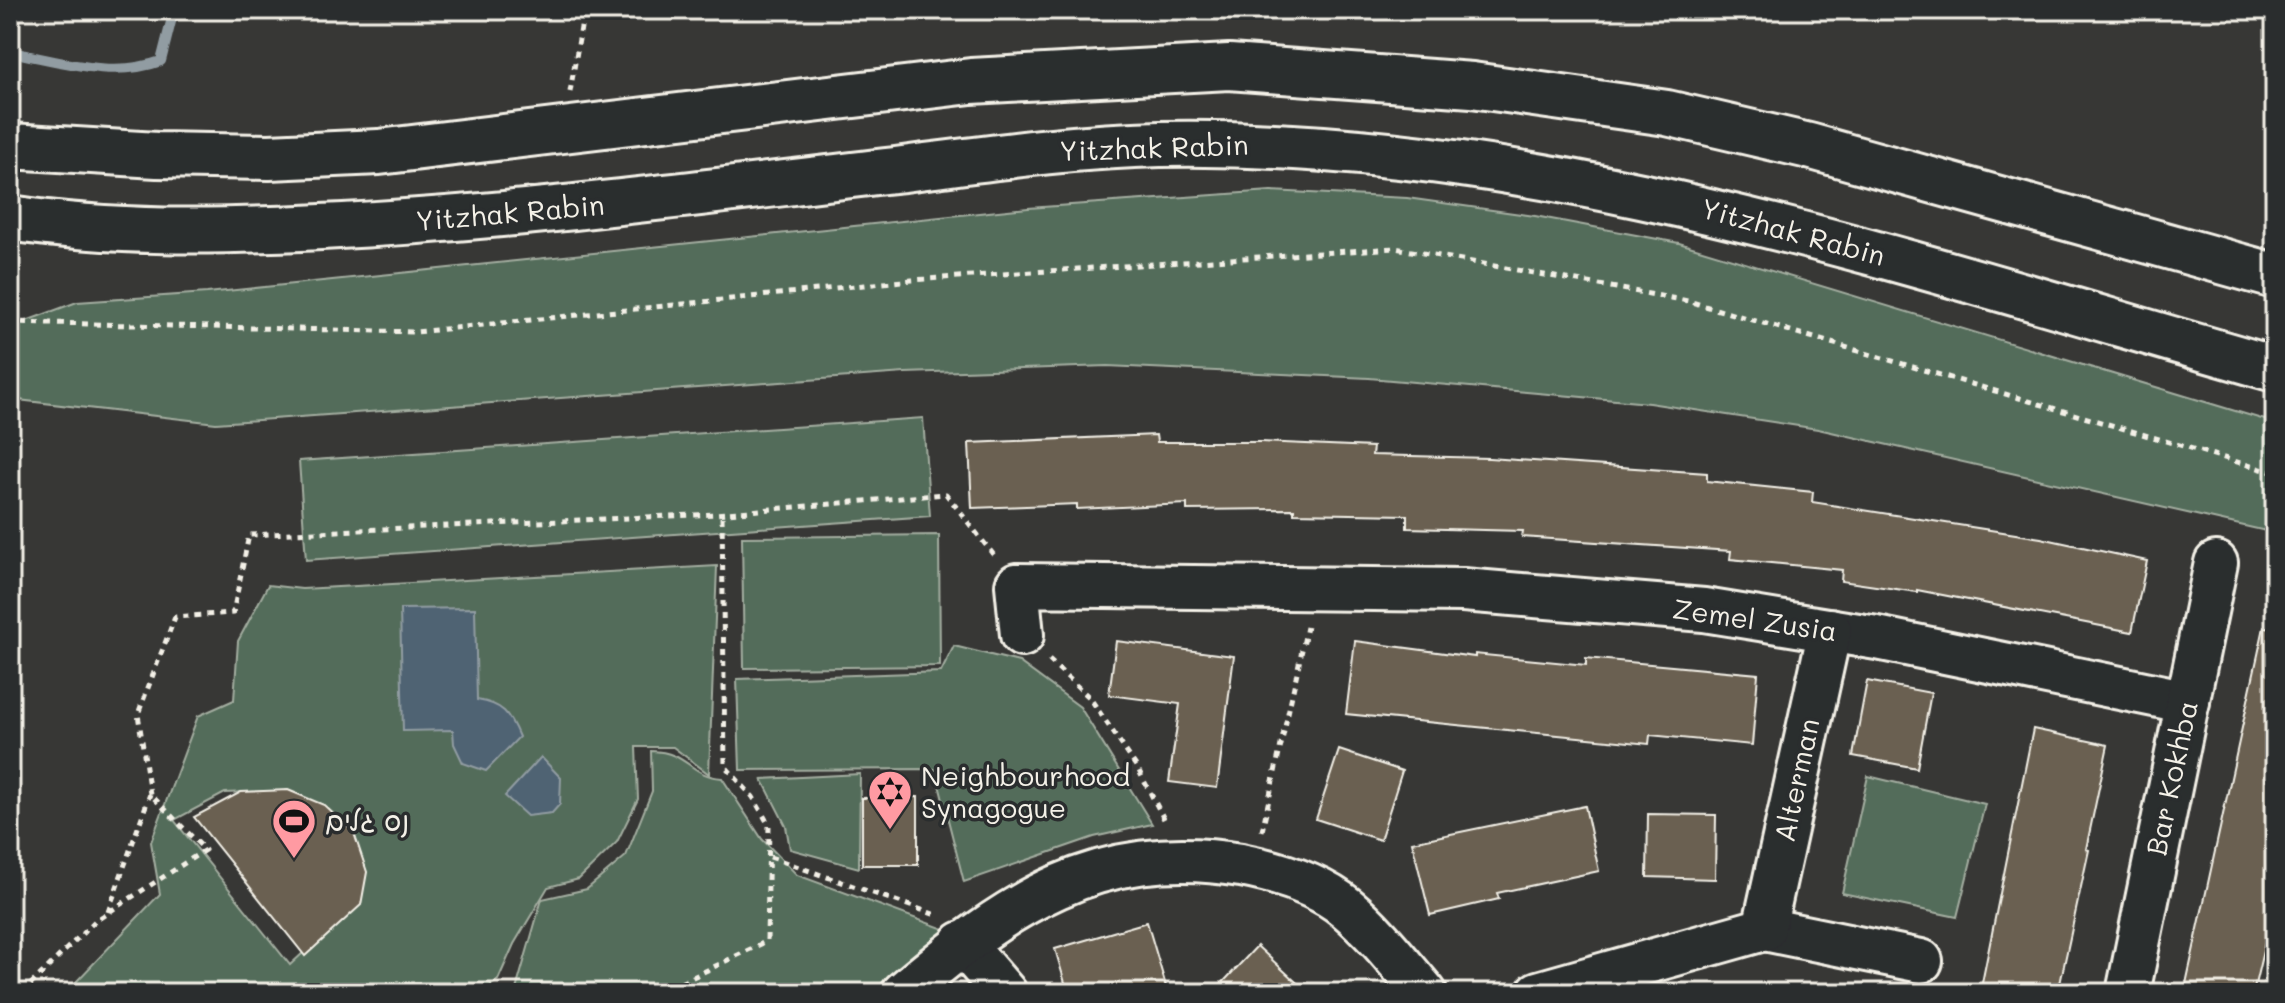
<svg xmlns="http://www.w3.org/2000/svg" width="2285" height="1003" viewBox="0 0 2285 1003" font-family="Mali,'Playpen Sans Hebrew',sans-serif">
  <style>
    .green { fill: #536c5a; stroke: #a4aea1; stroke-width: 2; fill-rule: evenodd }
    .water { fill: #4f6473; stroke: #919ca2; stroke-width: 2 }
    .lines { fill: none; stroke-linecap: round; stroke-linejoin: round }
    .stream { stroke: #919ca2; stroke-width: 10 }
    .building { fill: #6a6051; stroke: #f4f1e8; stroke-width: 2 }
    .minor-casing { stroke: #f4f1e8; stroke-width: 48 }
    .major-casing { stroke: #f4f1e8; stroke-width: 50 }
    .path { stroke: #f4f1e8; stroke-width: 5; stroke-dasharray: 6 6; stroke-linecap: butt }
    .minor { stroke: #2a2d2e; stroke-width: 42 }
    .major { stroke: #2a2d2e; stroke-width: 44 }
    .labels { text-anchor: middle; stroke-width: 7; stroke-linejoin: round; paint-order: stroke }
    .street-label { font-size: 28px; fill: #f4f1e8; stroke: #2a2d2e }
    .poi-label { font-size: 28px; fill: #f4f1e8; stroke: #2a2d2e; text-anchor: start }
  </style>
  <rect width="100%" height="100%" fill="#373735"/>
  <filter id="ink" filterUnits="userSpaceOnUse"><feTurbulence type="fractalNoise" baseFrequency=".0125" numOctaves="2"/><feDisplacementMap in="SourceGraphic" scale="16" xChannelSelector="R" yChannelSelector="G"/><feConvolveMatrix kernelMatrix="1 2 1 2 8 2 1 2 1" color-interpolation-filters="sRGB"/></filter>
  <g filter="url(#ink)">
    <!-- green -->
    <g class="green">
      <polygon points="1271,191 1407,198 1535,216 1679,243 2275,423 2275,533 1818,429 1649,403 1369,378 1107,366 905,373 216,423 10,399 10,327 77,302 207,293 1028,208"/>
      <polygon points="923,418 930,516 306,560 299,461"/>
      <polygon points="939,535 940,666 744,668 742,537"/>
      <path d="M717,566L709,774L673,747H636L638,799L617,842L579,879L548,887L514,944L498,980L480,993H84L75,983L160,894L151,842L198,716L234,700L238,641L268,585L302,589ZM273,791L348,911L290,965L174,820L225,793Z"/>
      <polygon points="954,646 1019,662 1080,707 1152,824 1094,837 964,882 935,769 740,770 737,679 941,672"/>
      <path d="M651,751C689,752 689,776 722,778L762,839L797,875L947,930L870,993H515L542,899L587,889L626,856L652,791Z"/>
      <polygon points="860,774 859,868 790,849 786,826 762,779"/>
      <polygon points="1868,776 1985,804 1957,917 1842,893"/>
    </g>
    <!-- water -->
    <g class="water">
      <path d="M475,608L477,700C503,704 509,713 519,737L486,771L463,763L454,744L453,730L403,731L400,609Z"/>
      <polygon points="541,757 561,778 560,804 552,813 527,816 505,796"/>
    </g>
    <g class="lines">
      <!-- stream -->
      <path class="stream" d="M10,52C60,61 113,79 161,61L174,10"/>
    </g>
    <!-- building -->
    <g class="building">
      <polygon points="1156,435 1157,442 1261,442 1373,447 1372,455 1489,458 1707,473 1707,481 1813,492 1812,502 2041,538 2147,561 2132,632 1917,590 1917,592 1841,581 1842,570 1730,559 1731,551 1522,537 1523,531 1407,528 1407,515 1294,513 1294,509 1187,510 1187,504 1077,509 1077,504 972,508 969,443"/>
      <polygon points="2264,627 2275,628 2275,901 2253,993 2184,993"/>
      <polygon points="1116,641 1234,656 1217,788 1169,782 1180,704 1109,695"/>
      <polygon points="1355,641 1475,657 1475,654 1586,665 1586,658 1758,674 1752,745 1650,735 1649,744 1346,714"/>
      <polygon points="1867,681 1931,693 1917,768 1853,756"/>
      <polygon points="2033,729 2108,745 2086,849 2089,850 2058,993 1980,993"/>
      <polygon points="1339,750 1402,771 1380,840 1316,819"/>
      <polygon points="288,790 324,805 354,833 367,872 361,905 305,956 194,817 241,792"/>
      <polygon points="918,797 918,865 862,865 862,798"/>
      <polygon points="1585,806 1599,871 1497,893 1499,899 1430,915 1412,842"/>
      <polygon points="1648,814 1716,815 1715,879 1647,877"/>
      <polygon points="1147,922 1168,993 1068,993 1055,949"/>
      <polygon points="1257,946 1308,993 1213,993"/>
    </g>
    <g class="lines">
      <!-- minor casing -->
      <g class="minor-casing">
        <g id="minor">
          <polyline points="1022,635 1017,585 1463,590 1704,610 1877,638 2188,702"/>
          <polyline points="1764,929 1921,961"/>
          <polyline points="962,943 1005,993"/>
          <path d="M903,993C1007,905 1097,841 1241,865C1277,872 1318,884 1347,908C1376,932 1400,964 1425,993"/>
          <polyline points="1538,993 1764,929 1830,630"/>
          <polyline points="2128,993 2216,563"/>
        </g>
      </g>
      <!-- major casing -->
      <g class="major-casing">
        <g id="major">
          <polyline points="10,146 157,155 269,157 379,152 971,81 1229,67 1472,85 1667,113 1809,146 2275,276"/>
          <path d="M10,218C114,234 216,232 321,227C513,218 704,192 895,170C983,159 1071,146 1160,144C1545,137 1909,265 2275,369"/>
        </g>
      </g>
      <!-- path -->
      <g class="path">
        <polyline points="570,92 584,10"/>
        <polyline points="10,322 416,332 912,280 1395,248 1688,301 2275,473"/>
        <polyline points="1049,660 1090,698 1138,769 1166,823"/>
        <polyline points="1262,831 1307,627"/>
        <polyline points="770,857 939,916"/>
        <polyline points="108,912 150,794"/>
        <polyline points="22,993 95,921 205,850 150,794 138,714 175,617 233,613 249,535 715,514 946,494 996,558"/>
        <polyline points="660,993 767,941 769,825 753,797 725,766 722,514"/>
      </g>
      <!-- minor -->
      <use href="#minor" class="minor"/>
      <!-- major -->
      <use href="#major" class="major"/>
    </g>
  </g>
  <!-- icons -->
  <defs>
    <g id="synagogue-pin" transform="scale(2.3)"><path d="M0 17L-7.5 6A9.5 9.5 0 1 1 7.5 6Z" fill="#ff9aa2" stroke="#2a2d2e"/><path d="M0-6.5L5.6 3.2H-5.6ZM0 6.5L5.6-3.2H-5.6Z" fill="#111"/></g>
    <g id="stadium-pin" transform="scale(2.3)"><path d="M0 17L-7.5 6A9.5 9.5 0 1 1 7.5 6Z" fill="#ff9aa2" stroke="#2a2d2e"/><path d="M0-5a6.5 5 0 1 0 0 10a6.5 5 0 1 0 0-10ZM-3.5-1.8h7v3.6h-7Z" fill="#111"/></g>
  </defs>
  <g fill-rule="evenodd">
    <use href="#synagogue-pin" x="890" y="792"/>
    <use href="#stadium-pin" x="294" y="821"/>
  </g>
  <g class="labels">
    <!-- street labels -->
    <g class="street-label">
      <text transform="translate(1154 148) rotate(-2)" y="10">Yitzhak Rabin</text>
      <text transform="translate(510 213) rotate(-5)" y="10">Yitzhak Rabin</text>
      <text transform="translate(1793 232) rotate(15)" y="10">Yitzhak Rabin</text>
      <text transform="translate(1755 620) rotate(8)" y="10">Zemel Zusia</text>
      <text transform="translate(2172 778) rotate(-78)" y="10">Bar Kokhba</text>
      <text transform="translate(1797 780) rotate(-78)" y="10">Alterman</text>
    </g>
    <!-- poi labels -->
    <g class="poi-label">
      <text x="921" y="786">Neighbourhood<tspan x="921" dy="32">Synagogue</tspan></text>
      <text x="325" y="831">נס גלים</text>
    </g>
  </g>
  <!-- margin -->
  <rect width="2285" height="1003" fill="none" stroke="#2a2d2e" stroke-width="40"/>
  <rect x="20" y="20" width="2245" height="963" fill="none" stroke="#f4f1e8" stroke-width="3" filter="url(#ink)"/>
</svg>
